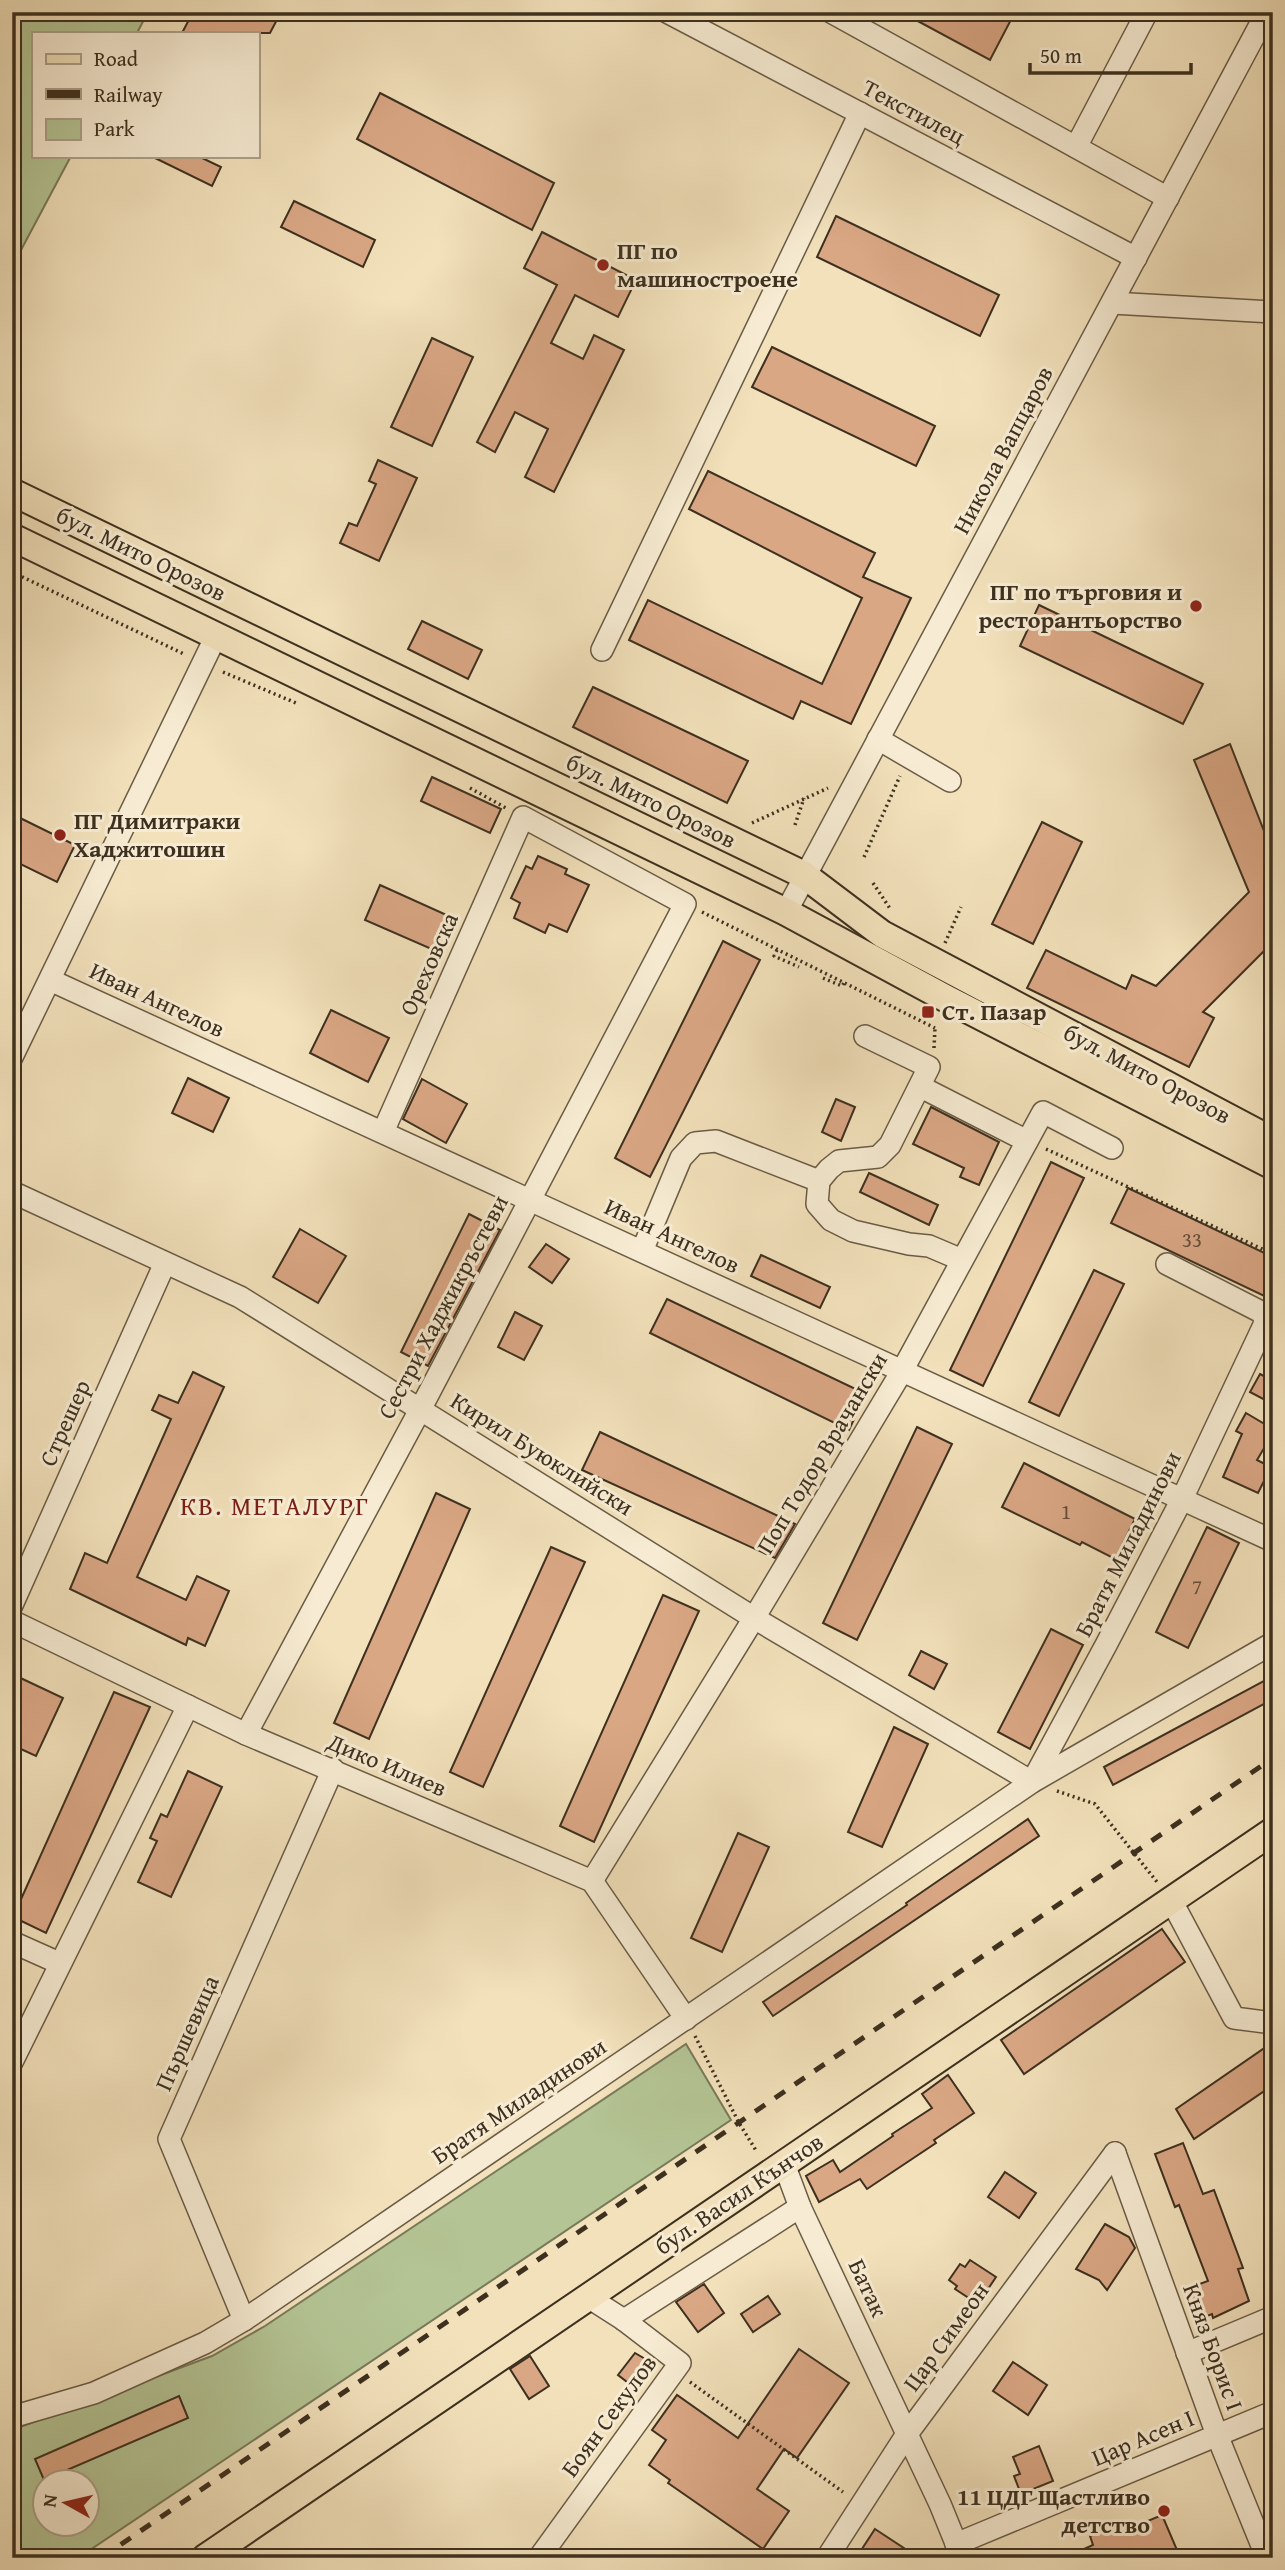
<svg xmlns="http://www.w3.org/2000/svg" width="1285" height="2570" viewBox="0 0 1285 2570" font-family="'Gentium Book Plus',serif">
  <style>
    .green { fill: #b4c494; stroke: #787a5a; stroke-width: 2; fill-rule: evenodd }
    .building { fill: #daa785; stroke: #3d301f; stroke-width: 2 }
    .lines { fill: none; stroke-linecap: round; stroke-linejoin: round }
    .minor-casing { stroke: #6a5c46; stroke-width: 24 }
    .major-casing { stroke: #3d301f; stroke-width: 30 }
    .path { stroke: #3d301f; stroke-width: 3.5; stroke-dasharray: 2 3.5; stroke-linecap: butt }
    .minor { stroke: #f7ecd3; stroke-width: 21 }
    .major { stroke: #f2e1bb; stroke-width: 26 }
    .rail { stroke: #3d301f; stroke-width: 5; stroke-dasharray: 12 12; stroke-linecap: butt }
    .poi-dot { fill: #8f2418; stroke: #f7ecd3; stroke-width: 2.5 }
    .labels { text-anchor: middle; stroke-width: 6; stroke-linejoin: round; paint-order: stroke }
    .number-label { font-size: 21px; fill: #644e38 }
    .street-label { font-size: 24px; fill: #3d301f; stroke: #f7ecd3 }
    .poi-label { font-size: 24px; font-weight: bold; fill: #3d301f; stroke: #f7ecd3; text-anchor: start }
    .neighbourhood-label { font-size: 26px; letter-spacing: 2px; fill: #7a1f14; stroke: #f7ecd3 }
  </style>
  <rect width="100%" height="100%" fill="#f2e1bb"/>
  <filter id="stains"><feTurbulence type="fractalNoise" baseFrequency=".00286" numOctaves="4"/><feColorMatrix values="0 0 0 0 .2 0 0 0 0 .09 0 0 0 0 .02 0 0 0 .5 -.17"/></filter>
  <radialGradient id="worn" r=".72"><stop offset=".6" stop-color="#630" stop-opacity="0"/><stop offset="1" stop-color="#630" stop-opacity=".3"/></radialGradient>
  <!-- green -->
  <g class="green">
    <polygon points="12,12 148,12 137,33 33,33 33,156 71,156 12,267"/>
    <path d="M686,2044L731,2120L78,2558H12V2430L212,2356L265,2326ZM46,2482H88V2524H46Z"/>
  </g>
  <!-- building -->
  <g class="building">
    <polygon points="193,12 281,12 270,33 182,33"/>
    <polygon points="901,12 1015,12 990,60"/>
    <polygon points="380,93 554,183 532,230 357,139"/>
    <polygon points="151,156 198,156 221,167 212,186"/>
    <polygon points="294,201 375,240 363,267 281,227"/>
    <polygon points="836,216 999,295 980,336 817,257"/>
    <polygon points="542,232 636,280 618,317 575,295 551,343 583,359 594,335 624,350 554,492 525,477 548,429 515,412 495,452 477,442 557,285 524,268"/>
    <polygon points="432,338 473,357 432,446 391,427"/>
    <polygon points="772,347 935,426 916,466 752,387"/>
    <polygon points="378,460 417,478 379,561 340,543 349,523 357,526 376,484 369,481"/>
    <polygon points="708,471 875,553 863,577 911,598 851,724 801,701 793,719 629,640 648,600 822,684 862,598 689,509"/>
    <polygon points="1039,605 1203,684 1183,724 1020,646"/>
    <polygon points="422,621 482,650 468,679 408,649"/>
    <polygon points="593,687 748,761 727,803 573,727"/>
    <polygon points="1230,744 1273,854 1273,942 1203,1012 1214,1018 1189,1067 1027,988 1046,950 1126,989 1132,975 1156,986 1249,892 1194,760"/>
    <polygon points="432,777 501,809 490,833 421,801"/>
    <polygon points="12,814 75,845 57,882 12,860"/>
    <polygon points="1042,822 1082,842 1033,944 992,924"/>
    <polygon points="538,856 567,869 565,874 589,885 567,932 549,924 545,933 514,918 520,903 511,898 526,866 532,869"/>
    <polygon points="380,885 451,917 436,951 365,920"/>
    <polygon points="723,941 760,960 650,1177 615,1158"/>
    <polygon points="331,1010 389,1038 368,1082 310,1053"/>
    <polygon points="188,1078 229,1098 213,1132 172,1113"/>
    <polygon points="422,1079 467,1104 446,1143 403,1119"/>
    <polygon points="836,1099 855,1107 841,1141 822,1132"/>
    <polygon points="931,1107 999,1142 979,1185 960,1177 964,1168 913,1144"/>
    <polygon points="1051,1162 1084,1178 983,1386 950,1370"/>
    <polygon points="869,1173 938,1205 929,1225 860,1192"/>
    <polygon points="1128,1188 1273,1257 1273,1300 1111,1223"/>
    <polygon points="469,1214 500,1230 428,1366 401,1352"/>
    <polygon points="300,1229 346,1256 318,1303 273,1277"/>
    <polygon points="546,1244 569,1259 552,1283 529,1267"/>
    <polygon points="761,1255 830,1287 820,1308 751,1276"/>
    <polygon points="1094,1270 1124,1284 1059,1416 1029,1402"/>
    <polygon points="667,1299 866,1394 849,1430 650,1333"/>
    <polygon points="515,1312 542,1326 524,1360 498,1347"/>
    <polygon points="193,1372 224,1387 137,1577 186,1600 197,1576 229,1591 205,1646 188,1638 186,1645 70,1589 85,1553 107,1563 171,1419 152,1410 159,1395 178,1403"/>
    <polygon points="1260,1374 1273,1381 1273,1386 1265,1400 1250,1392"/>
    <polygon points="1246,1413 1273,1429 1273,1433 1257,1460 1271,1467 1258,1493 1223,1477 1242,1434 1236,1431"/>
    <polygon points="917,1427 952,1444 857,1640 823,1623"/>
    <polygon points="600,1432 795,1524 775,1558 582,1470"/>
    <polygon points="1024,1463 1135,1519 1115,1559 1082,1542 1080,1545 1002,1507"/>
    <polygon points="436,1493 470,1509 369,1739 334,1723"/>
    <polygon points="1207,1527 1239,1543 1188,1648 1156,1632"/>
    <polygon points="551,1547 585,1562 483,1787 450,1772"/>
    <polygon points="663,1595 699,1611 594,1842 560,1826"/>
    <polygon points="1051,1629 1083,1645 1030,1749 998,1732"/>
    <polygon points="921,1651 947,1664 934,1689 909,1675"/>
    <polygon points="12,1674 63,1698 36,1756 12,1745"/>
    <polygon points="1273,1676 1273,1699 1113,1785 1104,1767"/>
    <polygon points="114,1692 150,1707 46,1933 13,1917"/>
    <polygon points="894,1727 928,1744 882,1847 848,1832"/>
    <polygon points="188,1771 222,1787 171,1897 138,1882 157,1841 150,1838 161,1814 167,1817"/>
    <polygon points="1028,1819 1039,1836 773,2016 763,2002 907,1905 906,1903"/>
    <polygon points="738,1833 769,1847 722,1952 691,1938"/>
    <polygon points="1162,1929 1185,1962 1024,2074 1001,2040"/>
    <polygon points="1273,2042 1273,2085 1194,2139 1176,2109"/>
    <polygon points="948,2075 974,2113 934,2140 936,2143 867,2189 860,2179 819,2202 806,2176 833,2160 840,2172 893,2136 892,2134 932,2108 922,2094"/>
    <polygon points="1183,2143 1203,2194 1214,2190 1243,2268 1238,2269 1249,2301 1213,2318 1212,2314 1197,2320 1186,2289 1208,2281 1179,2205 1175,2207 1155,2154"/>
    <polygon points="1005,2172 1036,2193 1019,2218 988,2197"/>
    <polygon points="1105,2224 1129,2237 1135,2248 1107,2290 1099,2280 1076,2269"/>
    <polygon points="970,2260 996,2277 978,2304 955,2289 957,2286 949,2280 960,2264 965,2267"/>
    <polygon points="704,2284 724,2313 698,2332 676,2302"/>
    <polygon points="768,2296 780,2314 753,2332 741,2314"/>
    <polygon points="799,2349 849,2383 797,2458 784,2449 757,2489 789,2511 763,2549 668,2483 670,2480 649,2465 666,2440 652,2430 677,2395 738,2438"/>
    <polygon points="635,2353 647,2360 647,2372 635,2388 618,2375"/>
    <polygon points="530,2356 549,2386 529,2399 510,2369"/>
    <polygon points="1013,2362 1047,2385 1028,2415 993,2391"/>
    <polygon points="179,2396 188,2418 44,2480 35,2459"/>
    <polygon points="1039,2446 1053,2481 1021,2494 1014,2476 1020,2474 1013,2457"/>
    <polygon points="1162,2515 1177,2550 1159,2558 1064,2558 1093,2545 1090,2536 1116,2525 1119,2533"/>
    <polygon points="875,2529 919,2558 856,2558"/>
  </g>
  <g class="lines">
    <!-- minor casing -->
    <g class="minor-casing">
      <g id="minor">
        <polyline points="667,12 1136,258"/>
        <polyline points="831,12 1168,198"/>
        <polyline points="1076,147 1147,12"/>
        <polyline points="1112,303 1273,312"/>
        <polyline points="602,650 860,113"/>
        <polyline points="878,739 950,781"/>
        <polyline points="786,912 1267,12"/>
        <polyline points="50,980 1273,1541"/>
        <polyline points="865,1036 929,1067 890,1145 878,1157 839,1161 829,1169 819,1181 817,1204 831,1220 853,1231 909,1244 929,1246 962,1260"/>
        <polyline points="12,1057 216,636"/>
        <polyline points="921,1087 1027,1141"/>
        <polyline points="12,1192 240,1297 754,1618 1032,1782"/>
        <polyline points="642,1251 681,1158 695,1143 716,1141 819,1181"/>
        <polyline points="12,1605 165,1263"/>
        <polyline points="12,1621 246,1734 592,1881 686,2019"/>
        <polyline points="246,1734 421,1408 685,904 523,817 383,1132"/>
        <polyline points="1033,1780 1106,1645 1182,1499 1264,1325 1265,1314 1167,1264"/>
        <polyline points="592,1881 754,1618 902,1371 1043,1112 1112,1148"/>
        <polyline points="1171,1900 1234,2018 1273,2023"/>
        <polyline points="12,1942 59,1963"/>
        <polyline points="12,2062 188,1706"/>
        <polyline points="1115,2153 1217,2435 1267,2558"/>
        <polyline points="784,2164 800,2207 940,2504 962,2558"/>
        <polyline points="244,2320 169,2139 333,1769"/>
        <polyline points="624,2320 800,2207"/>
        <polyline points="1187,2353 1273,2317"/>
        <polyline points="12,2417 94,2393 205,2343 244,2320 1032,1782 1273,1643"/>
        <polyline points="956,2544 1273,2412"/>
        <polyline points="539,2558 680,2363 624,2320 588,2297"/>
        <polyline points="827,2558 907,2434 1115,2153"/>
      </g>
    </g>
    <!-- major casing -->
    <g class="major-casing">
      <g id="major">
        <polyline points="12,492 804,875 882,934 1273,1141"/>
        <polyline points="12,537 786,912 947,999 1273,1166"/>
        <polyline points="205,2558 1273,1831"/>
      </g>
    </g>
    <!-- path -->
    <g class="path">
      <polyline points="12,572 184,654"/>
      <polyline points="223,672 296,703"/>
      <polyline points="470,788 506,808"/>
      <polyline points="752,823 828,788"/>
      <polyline points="795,825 804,798"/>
      <polyline points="864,857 900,776"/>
      <polyline points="873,883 891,910"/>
      <polyline points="702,912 935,1028"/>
      <polyline points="945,943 961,907"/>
      <polyline points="777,950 774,956 799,967"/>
      <polyline points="823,978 842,986 844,983"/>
      <polyline points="934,1048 935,1028"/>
      <polyline points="1046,1149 1273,1254"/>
      <polyline points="1057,1791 1095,1804 1157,1882"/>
      <polyline points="695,2036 739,2123 757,2152"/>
      <polyline points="690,2382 843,2492"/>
      <polyline points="12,2506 18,2533 15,2558"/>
    </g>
    <!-- minor -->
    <use href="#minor" class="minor"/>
    <!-- major -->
    <use href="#major" class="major"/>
    <!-- rail -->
    <polyline class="rail" points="101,2558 1273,1758"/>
  </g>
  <!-- markers -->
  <g class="poi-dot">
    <circle cx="603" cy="265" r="7"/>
    <circle cx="1196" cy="606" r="7"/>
    <circle cx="60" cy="835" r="7"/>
    <rect x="921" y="1005" width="14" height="14" rx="3.5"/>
    <circle cx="1164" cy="2511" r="7"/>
  </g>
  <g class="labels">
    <!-- number labels -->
    <g class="number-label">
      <text x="1192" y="1247">33</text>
      <text x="1066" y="1519">1</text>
      <text x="1197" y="1594">7</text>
    </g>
    <!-- street labels -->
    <g class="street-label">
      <text transform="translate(914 112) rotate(28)" y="8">Текстилец</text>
      <text transform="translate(1003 450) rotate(-62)" y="8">Никола Вапцаров</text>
      <text transform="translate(141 554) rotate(26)" y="8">бул. Мито Орозов</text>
      <text transform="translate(651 801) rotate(26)" y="8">бул. Мито Орозов</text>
      <text transform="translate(429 964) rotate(-66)" y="8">Ореховска</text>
      <text transform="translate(157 1000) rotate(25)" y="8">Иван Ангелов</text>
      <text transform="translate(1147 1074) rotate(28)" y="8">бул. Мито Орозов</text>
      <text transform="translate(672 1236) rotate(25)" y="8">Иван Ангелов</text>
      <text transform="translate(443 1307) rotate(-62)" y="8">Сестри Хаджикръстеви</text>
      <text transform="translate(65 1423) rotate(-66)" y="8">Стрешер</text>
      <text transform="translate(822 1453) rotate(-59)" y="8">Поп Тодор Врачански</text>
      <text transform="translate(542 1454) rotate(32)" y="8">Кирил Буюклийски</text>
      <text transform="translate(1128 1544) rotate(-63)" y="8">Братя Миладинови</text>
      <text transform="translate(387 1765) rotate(23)" y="8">Дико Илиев</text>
      <text transform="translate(187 2033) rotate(-66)" y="8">Пършевица</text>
      <text transform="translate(519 2101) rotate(-34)" y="8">Братя Миладинови</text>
      <text transform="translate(739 2194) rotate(-34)" y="8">бул. Васил Кънчов</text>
      <text transform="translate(868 2288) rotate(65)" y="8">Батак</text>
      <text transform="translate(946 2337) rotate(-54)" y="8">Цар Симеон</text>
      <text transform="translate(1213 2347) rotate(70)" y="8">Княз Борис I</text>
      <text transform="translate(609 2416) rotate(-54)" y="8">Боян Секулов</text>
      <text transform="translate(1143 2438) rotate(-23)" y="8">Цар Асен I</text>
    </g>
    <!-- poi labels -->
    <g class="poi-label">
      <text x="617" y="259">ПГ по<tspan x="617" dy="28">машиностроене</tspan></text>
      <text x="1182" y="600" text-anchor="end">ПГ по търговия и<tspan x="1182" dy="28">ресторантьорство</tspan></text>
      <text x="74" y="829">ПГ Димитраки<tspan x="74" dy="28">Хаджитошин</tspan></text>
      <text x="942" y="1020">Ст. Пазар</text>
      <text x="1150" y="2505" text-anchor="end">11 ЦДГ Щастливо<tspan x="1150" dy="28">детство</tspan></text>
    </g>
    <!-- neighbourhood labels -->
    <g class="neighbourhood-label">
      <text x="275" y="1515">КВ. МЕТАЛУРГ</text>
    </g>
  </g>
  <!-- margin -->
  <rect width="1285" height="2570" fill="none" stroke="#f2e1bb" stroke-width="42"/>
  <rect x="14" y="14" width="1257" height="2542" fill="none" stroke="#3d301f" stroke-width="3.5"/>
  <rect x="21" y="21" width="1243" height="2528" fill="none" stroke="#3d301f" stroke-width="2"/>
  <!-- legend -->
  <rect x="32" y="32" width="228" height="126" fill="#f7ecd3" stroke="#ada18b" stroke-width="2"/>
  <rect x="46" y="54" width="35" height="10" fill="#f2e1bb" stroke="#ada18b" stroke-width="2"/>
  <text x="94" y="66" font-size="21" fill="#3d301f">Road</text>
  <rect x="46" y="89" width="35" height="10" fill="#3d301f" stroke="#ada18b" stroke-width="2"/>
  <text x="94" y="102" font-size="21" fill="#3d301f">Railway</text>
  <rect x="46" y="119" width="35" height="21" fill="#b4c494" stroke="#ada18b" stroke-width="2"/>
  <text x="94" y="136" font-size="21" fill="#3d301f">Park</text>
  <!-- north arrow -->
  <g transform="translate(66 2503) rotate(278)"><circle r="33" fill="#f7ecd3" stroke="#ada18b" stroke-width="2"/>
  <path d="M0-5L12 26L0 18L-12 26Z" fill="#8f2418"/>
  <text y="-10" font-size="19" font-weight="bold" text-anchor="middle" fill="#3d301f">N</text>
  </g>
  <!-- scale -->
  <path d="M1030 63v10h161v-10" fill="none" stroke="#3d301f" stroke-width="3.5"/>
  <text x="1040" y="63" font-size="21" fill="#3d301f" stroke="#f7ecd3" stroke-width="5" paint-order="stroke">50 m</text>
  <rect width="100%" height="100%" filter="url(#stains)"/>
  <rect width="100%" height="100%" fill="url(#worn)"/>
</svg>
